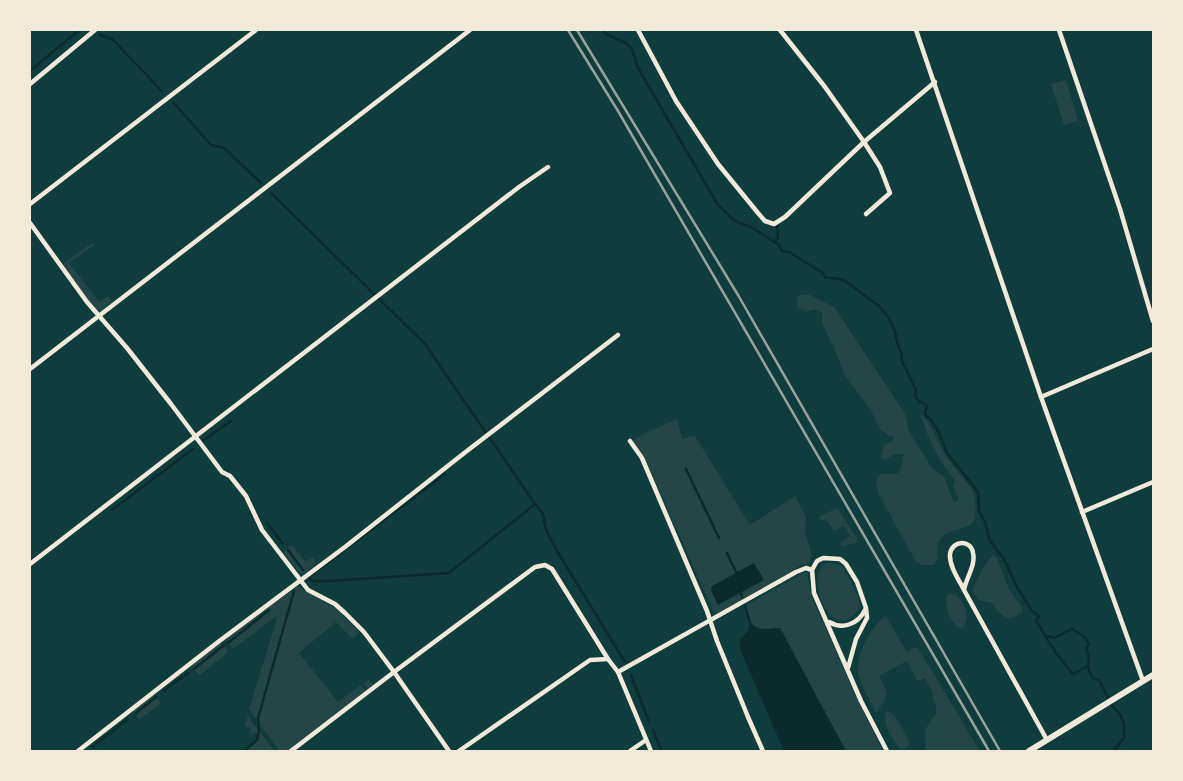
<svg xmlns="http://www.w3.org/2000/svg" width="1183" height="781" viewBox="0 0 1183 781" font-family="'PT Sans Narrow',sans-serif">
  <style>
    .green { fill: #244646 }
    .water { fill: #0a2a2b }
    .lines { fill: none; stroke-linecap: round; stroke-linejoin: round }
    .stream { stroke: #0a2a2b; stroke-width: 2.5 }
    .minor { stroke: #f1e9da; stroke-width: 4.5 }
    .secondary { stroke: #f1e9da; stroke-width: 6 }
    .rail { stroke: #97a49c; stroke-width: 2.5 }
  </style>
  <rect width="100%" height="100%" fill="#0f3d3e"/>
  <!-- green -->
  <g class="green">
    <polygon points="1066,80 1078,121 1064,125 1051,84"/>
    <polygon points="92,243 94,245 69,263 99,302 108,296 112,301 99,312 97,311 64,269 64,263"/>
    <path d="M799,295H810L835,308L905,414L909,432L932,468L944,477L954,503L959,499L953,487L955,480C945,469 937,456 931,442C926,433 925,424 920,415L923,416C934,429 938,445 948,459C953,467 971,486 974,493C976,499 976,513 974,520C969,533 929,526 938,559L934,565H922L915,560L879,495L876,483L878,476C887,472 890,475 896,474C902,471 904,459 903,454H894L885,460L881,456L884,445L893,441V437L889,436L880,429L870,409L844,374L835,350L822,323V313L815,309L806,312L798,307L797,299Z"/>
    <polygon points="677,419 682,439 695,436 750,525 795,496 806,517 805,532 812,556 808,564 802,565 720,613 715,614 713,611 645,458 633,441 643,434"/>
    <polygon points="837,508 857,538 856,543 843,546 840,543 850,536 844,526 834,531 827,521 819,519 819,517"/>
    <polygon points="292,545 306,562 313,557 316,564 302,575 284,554 284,551"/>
    <path d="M993,555L996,557L1010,591L1022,607L1023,612C1007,624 1002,616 992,603L979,600L973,591C975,583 986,560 993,555Z"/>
    <path d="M832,563C835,564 840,564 842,567C847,572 861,600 860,606C860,607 857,612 856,613C829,642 806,576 824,565C826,563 829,563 832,563Z"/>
    <path d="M805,572L807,573L812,597L856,697L883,751H846L792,653L783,632C774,631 754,631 750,621C748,617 747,611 745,606Z"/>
    <polygon points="297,586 338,610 359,632 353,639 336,622 299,653 338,702 361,685 365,690 367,688 363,684 369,679 373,685 291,749 287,751 279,751 249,709 278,615 233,649 227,641 227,638"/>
    <path d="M954,593C965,602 971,615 963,628H959C949,620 943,607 948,595Z"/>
    <path d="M886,616L907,652L915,647L918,648L980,751H926L925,730L937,712L931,689L925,678L917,681L907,661L879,676C889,696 890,693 877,712H875C870,700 861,686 858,673C854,658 873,623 886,616Z"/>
    <polygon points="220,643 223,644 228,652 200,675 198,674 192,667 194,663"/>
    <polygon points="154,695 161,703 139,720 137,716 137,714 133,711"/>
    <path d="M887,711C899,716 904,732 910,744L905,749L899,748C892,736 881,725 887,711Z"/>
    <polygon points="248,715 251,721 275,751 246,751 260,739 256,733 250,734 251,728 245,726"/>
  </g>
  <!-- water -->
  <g class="water">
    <polygon points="754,563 764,580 718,605 711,590 712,586"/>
    <path d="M750,622C757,632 769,628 780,628L846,751H784L740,649V639C747,634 749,630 750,622Z"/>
  </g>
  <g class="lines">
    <!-- stream -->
    <g class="stream">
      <path d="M603,30L606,34L626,43L632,49L638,68L718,205L735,221L751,227L779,245L782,251L789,252L823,273L825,277L844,280L879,306L889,318L895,332L898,346L902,354V361L916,390L915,395L919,402H922L927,406L925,414L932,421L939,433L947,453L978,492L979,511L985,522L990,541L1004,559L1017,587L1032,611L1036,613L1039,617L1036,620C1047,640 1058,658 1073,674L1088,666C1090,674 1091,679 1099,680L1113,707L1120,714L1124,724V738L1114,751"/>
      <polyline points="100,35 112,39 162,91"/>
      <polyline points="30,71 79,30"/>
      <polyline points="173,102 211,145 224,148 261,183"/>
      <polyline points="271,193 425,344 535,504 543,514 546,530 557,551 625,662"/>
      <polyline points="775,242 778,237 777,226"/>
      <polyline points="204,440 231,421"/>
      <polyline points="686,469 719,538"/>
      <polyline points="445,474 309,577 312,581 329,581 449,573 534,505"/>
      <polyline points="112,510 193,449"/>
      <polyline points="267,523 283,544"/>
      <polyline points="288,550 303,570"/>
      <polyline points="727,553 737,574"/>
      <polyline points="740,590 742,597"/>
      <polyline points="745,606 750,622"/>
      <polyline points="1044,635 1054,638 1072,629 1085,637 1089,644 1086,649 1089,655 1088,666"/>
      <polyline points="228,643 269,610"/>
      <polyline points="194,669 224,645"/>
      <polyline points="185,675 188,673"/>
      <polyline points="631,675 649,722"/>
      <polyline points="164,691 182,677"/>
      <polyline points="136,713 156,697"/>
      <polyline points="653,730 662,751"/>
      <polyline points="92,747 128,719"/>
      <polyline points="244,751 257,740 259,730 258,718 294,591"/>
    </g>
    <!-- minor -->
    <g class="minor">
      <polyline points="638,30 676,101 718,164 758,213 765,221 774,224 785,217 864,142 935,82"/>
      <polyline points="780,30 825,87 864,142 880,167 890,193 866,214"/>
      <polyline points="916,30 1041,397 1143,681"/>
      <polyline points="1059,30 1120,209 1153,321"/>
      <polyline points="30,84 95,30"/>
      <polyline points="30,204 256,30"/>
      <polyline points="30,223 87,302 127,348 171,404 222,472 230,476 246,496 262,530 308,590 335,604 345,613 364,632 394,672 449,751"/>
      <polyline points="30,369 470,30"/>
      <polyline points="1041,397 1153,349"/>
      <polyline points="630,441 642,458 707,611 717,641 748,717 763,751"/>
      <polyline points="1082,512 1153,482"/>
      <polyline points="30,564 519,187 548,167"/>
      <path d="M964,590C966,578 976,565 973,553C971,539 952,540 950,554C949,566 959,580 964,590L1047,740"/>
      <path d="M829,622C843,630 858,624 865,610"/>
      <polyline points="848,668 856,639 867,618 866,608 857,582 846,564 840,559 823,558 817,561 812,570 814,593 861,701 887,751"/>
      <polyline points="618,672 796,572 806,568 812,570"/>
      <polyline points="78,751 218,642 345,547 463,454 618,335"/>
      <polyline points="291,751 394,672 535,567 545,565 552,569 608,659 618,672 651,751"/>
      <polyline points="459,751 590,660 608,659"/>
      <polyline points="630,751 646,740"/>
    </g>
    <!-- secondary -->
    <polyline class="secondary" points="1029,751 1153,675"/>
    <!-- rail -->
    <g class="rail">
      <polyline points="568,30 618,111 989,751"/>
      <polyline points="577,30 738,295 1000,751"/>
    </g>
  </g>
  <!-- border -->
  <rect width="1183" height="781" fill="none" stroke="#f1e9da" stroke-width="62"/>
</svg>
